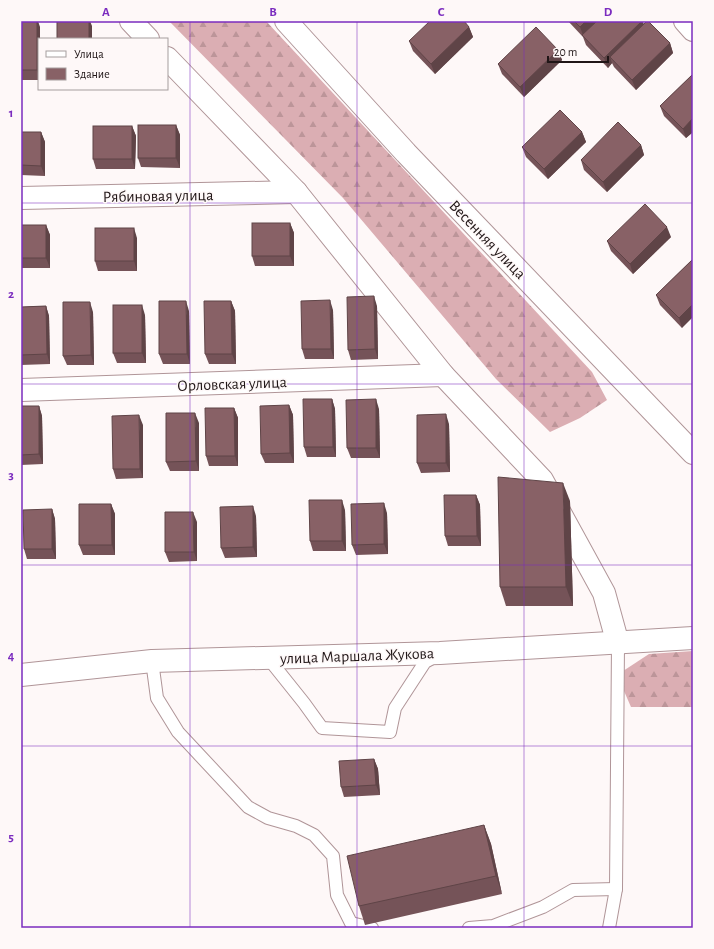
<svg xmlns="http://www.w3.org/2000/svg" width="714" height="949" viewBox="0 0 714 949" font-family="'Alegreya Sans',sans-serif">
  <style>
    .forest { fill: url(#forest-firs) }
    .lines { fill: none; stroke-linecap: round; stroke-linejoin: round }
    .service-casing { stroke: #b09598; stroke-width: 14 }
    .minor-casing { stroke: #b09598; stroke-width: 24 }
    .secondary-casing { stroke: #b09598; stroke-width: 24 }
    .service { stroke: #fff; stroke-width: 12 }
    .minor { stroke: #fff; stroke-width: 22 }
    .secondary { stroke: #fff; stroke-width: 22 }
    .wall { fill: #755358 }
    .shaded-wall { fill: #5f4447 }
    .building { fill: #886166; stroke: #5f4447 }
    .grid { fill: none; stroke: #7b2cbf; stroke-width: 1; stroke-opacity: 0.55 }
    .labels { text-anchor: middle; stroke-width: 3; stroke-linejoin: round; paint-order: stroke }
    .street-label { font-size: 16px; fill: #201617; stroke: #fef8f8 }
    .neatline { fill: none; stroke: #7b2cbf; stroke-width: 1.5 }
    .grid-label { font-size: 13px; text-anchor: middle; font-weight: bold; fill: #7b2cbf }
  </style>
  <defs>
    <pattern id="forest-firs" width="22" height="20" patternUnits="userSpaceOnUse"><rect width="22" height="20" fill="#dbaeb3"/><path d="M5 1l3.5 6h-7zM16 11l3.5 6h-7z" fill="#bc9599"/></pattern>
  </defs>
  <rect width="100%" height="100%" fill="#fef8f8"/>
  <!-- forest -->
  <g class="forest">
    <polygon points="169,21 266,21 592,372 607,400 580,418 550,432 496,379 343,198"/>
    <polygon points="693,651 693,707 631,707 617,675 649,654"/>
  </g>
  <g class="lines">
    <!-- service casing -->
    <g class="service-casing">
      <g id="service">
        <polyline points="268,658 304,703 322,728 390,732 395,708 425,662 436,656"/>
        <polyline points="152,661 157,698 178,732 248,807 268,818 296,826 314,835 333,856 337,895 351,923 372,928"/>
        <polyline points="469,928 493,926 543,907 573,890 616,889"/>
        <polyline points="609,928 616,889 618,644"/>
      </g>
    </g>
    <!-- minor casing -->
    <g class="minor-casing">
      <g id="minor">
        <polyline points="131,21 148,39"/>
        <polyline points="286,21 406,153 693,453"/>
        <polyline points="685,21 693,30"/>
        <polyline points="167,58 296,192 443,375 542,480 604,593 618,644"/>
        <polyline points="21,198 296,192"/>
        <polyline points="21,390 443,375"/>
      </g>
    </g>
    <!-- secondary casing -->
    <g class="secondary-casing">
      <polyline id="secondary" points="21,675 152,661 440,653 693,638"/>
    </g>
    <!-- service -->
    <use href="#service" class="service"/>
    <!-- minor -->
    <use href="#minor" class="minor"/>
    <!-- secondary -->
    <use href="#secondary" class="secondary"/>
  </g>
  <!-- wall -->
  <g class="wall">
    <polygon points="21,21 40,27 39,39 39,80 21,80"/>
    <polygon points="568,21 642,21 644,24 670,43 673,53 636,90 614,67 612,63 608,68 586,45 583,37"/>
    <polygon points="469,27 473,37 435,74 413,51 409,41"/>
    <polygon points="558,50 562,60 524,97 502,74 498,64"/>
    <polygon points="693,74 693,132 686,138 664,116 660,106"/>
    <polygon points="176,125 180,135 180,168 141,167 138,158"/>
    <polygon points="132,126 136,136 135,169 96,169 93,159"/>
    <polygon points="21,132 41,132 45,142 45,176 21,175"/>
    <polygon points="582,132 586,142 548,179 526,157 522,147"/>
    <polygon points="641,145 644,155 607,192 584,170 581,160"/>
    <polygon points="290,223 294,233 294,266 255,266 252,256"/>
    <polygon points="21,225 46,225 50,235 50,268 21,268"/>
    <polygon points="671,237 633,274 611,251 607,241"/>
    <polygon points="137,238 137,271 98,271 95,261"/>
    <polygon points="693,259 682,328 660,305 656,295"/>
    <polygon points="231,301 235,311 236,364 209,364 205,354"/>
    <polygon points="46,306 49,316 50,364 21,365 21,307"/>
    <polygon points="377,306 378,359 351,360 348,350"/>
    <polygon points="333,310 334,359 305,359 302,349"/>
    <polygon points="189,311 190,364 163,364 159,354"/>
    <polygon points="93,312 94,365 67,365 63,356"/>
    <polygon points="145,315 146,363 117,363 113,353"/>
    <polygon points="332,399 335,409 336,457 307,457 304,447"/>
    <polygon points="289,405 293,415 294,463 265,463 261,454"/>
    <polygon points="21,406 39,406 42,416 43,464 21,465"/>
    <polygon points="234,408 238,418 238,466 209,466 206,456"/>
    <polygon points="379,409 380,458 351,458 347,448"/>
    <polygon points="199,423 199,471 170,471 166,462"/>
    <polygon points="449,424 450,472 421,473 417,463"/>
    <polygon points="143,425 143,478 116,479 113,469"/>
    <polygon points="476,495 480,505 481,546 448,546 445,536"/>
    <polygon points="570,501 573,606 506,606 500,587"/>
    <polygon points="111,504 115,514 115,555 83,555 79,545"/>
    <polygon points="52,509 55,519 56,559 27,559 24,549"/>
    <polygon points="345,510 346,551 313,551 310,541"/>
    <polygon points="387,513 388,554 356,555 352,545"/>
    <polygon points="256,516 257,557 225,558 221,548"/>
    <polygon points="197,522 197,561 169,562 165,552"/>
    <polygon points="374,759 378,769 380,795 344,797 341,787"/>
    <polygon points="484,825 491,844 502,894 365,925 359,906"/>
  </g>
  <!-- shaded-wall -->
  <g class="shaded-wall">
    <polygon points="37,21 38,21 40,27 40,39 39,39 39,76 37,70"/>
    <polygon points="89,21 90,21 92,26 92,39 89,39"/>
    <polygon points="586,21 600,21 583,35 580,27"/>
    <polygon points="642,21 646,30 610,57 612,63 608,68 604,58"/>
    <polygon points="469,27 473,37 435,74 431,64"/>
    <polygon points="670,43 673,53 636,90 632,80"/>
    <polygon points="558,50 562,60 524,97 520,87"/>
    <polygon points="693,118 693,132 686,138 683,129"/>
    <polygon points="176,125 180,135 180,168 176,158"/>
    <polygon points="132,126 136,136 135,169 132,159"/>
    <polygon points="41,132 45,142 45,176 41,166"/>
    <polygon points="582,132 586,142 548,179 544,169"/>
    <polygon points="641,145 644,155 607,192 603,182"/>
    <polygon points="290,223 294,233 294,266 290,256"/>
    <polygon points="46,225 50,235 50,268 46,258"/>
    <polygon points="667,227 671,237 633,274 630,264"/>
    <polygon points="134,228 137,238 137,271 134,261"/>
    <polygon points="374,296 377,306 378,359 375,349"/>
    <polygon points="330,300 333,310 334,359 331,349"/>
    <polygon points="186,301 189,311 190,364 187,354"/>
    <polygon points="231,301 235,311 236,364 232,354"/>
    <polygon points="90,302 93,312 94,365 91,355"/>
    <polygon points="693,304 693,317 682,328 679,318"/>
    <polygon points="142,305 145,315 146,363 142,353"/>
    <polygon points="46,306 49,316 50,364 47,354"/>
    <polygon points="332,399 335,409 336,457 333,447"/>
    <polygon points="376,399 379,409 380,458 376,448"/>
    <polygon points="289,405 293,415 294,463 290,453"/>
    <polygon points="39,406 42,416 43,464 39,454"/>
    <polygon points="234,408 238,418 238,466 235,456"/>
    <polygon points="195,413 199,423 199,471 196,461"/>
    <polygon points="446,414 449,424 450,472 446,463"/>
    <polygon points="139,415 143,425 143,478 140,469"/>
    <polygon points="563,483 570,501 573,606 566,587"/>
    <polygon points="476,495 480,505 481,546 477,536"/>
    <polygon points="342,500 345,510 346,551 342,541"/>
    <polygon points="384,503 387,513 388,554 384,544"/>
    <polygon points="111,504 115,514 115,555 112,545"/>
    <polygon points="253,506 256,516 257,557 253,547"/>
    <polygon points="52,509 55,519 56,559 52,549"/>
    <polygon points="193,512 197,522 197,561 194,552"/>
    <polygon points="374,759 378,769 380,795 376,785"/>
    <polygon points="484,825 491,844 502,894 496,876"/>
  </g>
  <!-- building -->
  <g class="building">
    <rect x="21" y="21" width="16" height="49"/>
    <rect x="57" y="21" width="32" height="18"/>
    <polygon points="430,21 464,21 469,27 431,64 409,41"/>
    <polygon points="574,21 586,21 580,27"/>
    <polygon points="597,21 642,21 604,58 582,35"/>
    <polygon points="647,21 648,21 670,43 632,80 610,57"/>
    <polygon points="536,27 558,50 520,87 498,64"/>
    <polygon points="693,74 693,118 683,129 660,106"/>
    <polygon points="560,110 582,132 544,169 522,147"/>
    <polygon points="618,122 641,145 603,182 581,160"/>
    <rect x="138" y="125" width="38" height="33"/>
    <rect x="93" y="126" width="39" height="33"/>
    <polygon points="21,132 41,132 41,166 21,165"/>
    <polygon points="645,204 667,227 630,264 607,241"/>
    <rect x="252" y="223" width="38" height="33"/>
    <rect x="21" y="225" width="25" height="33"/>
    <rect x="95" y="228" width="39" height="33"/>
    <polygon points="693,259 693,304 679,318 656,295"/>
    <polygon points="374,296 375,349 348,350 347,297"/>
    <polygon points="330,300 331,349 302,349 301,301"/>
    <polygon points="159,301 186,301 187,354 159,354"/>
    <polygon points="204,301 231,301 232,354 205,354"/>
    <polygon points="63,302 90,302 91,355 63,356"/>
    <rect x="113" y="305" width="29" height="48"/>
    <polygon points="46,306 47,354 21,355 21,307"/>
    <polygon points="303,399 332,399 333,447 304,447"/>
    <polygon points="376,399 376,448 347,448 346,400"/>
    <polygon points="289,405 290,453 261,454 260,406"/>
    <polygon points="21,406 39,406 39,454 21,455"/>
    <polygon points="205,408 234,408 235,456 206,456"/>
    <polygon points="166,413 195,413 196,461 166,462"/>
    <polygon points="446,414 446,463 417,463 417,415"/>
    <polygon points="139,415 140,469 113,469 112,416"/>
    <polygon points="498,477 563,483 566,587 500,587"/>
    <polygon points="444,495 476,495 477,536 445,536"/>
    <polygon points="309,500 342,500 342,541 310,541"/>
    <polygon points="384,503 384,544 352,545 351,504"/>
    <polygon points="79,504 111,504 112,545 79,545"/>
    <polygon points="253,506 253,547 221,548 220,507"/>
    <polygon points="52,509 52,549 24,549 23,510"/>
    <polygon points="165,512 193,512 194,552 165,552"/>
    <polygon points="374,759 376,785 341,787 339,761"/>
    <polygon points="484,825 496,876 359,906 347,856"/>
  </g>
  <!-- grid -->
  <path class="grid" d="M190,21V928M357,21V928M524,21V928M21,203H693M21,384H693M21,565H693M21,746H693"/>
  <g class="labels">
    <!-- street labels -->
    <g class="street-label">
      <text transform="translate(158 195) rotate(-1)" y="6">Рябиновая улица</text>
      <text transform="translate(488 239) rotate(46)" y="6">Весенняя улица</text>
      <text transform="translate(232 383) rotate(-2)" y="6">Орловская улица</text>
      <text transform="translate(357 655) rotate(-2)" y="6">улица Маршала Жукова</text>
    </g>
  </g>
  <!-- border -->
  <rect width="714" height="949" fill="none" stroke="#fef8f8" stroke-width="44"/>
  <!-- legend -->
  <rect x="38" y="38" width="130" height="52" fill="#fef8f8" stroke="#a59e9e"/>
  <rect x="46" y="51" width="20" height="6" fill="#ffffff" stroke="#a59e9e"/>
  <text x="74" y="58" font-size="12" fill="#201617">Улица</text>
  <rect x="46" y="68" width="20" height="12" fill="#886166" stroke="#a59e9e"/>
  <text x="74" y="78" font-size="12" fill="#201617">Здание</text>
  <!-- scale -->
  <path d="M548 56v6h60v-6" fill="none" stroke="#201617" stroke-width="2"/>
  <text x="554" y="56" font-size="12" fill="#201617" stroke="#fef8f8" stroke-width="3" paint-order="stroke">20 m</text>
  <rect x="22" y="22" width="670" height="905" class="neatline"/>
  <g class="grid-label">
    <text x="106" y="16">A</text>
    <text x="273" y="16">B</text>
    <text x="441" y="16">C</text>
    <text x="608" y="16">D</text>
    <text x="11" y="117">1</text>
    <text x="11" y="298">2</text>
    <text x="11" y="479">3</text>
    <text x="11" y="660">4</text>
    <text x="11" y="841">5</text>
  </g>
</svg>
